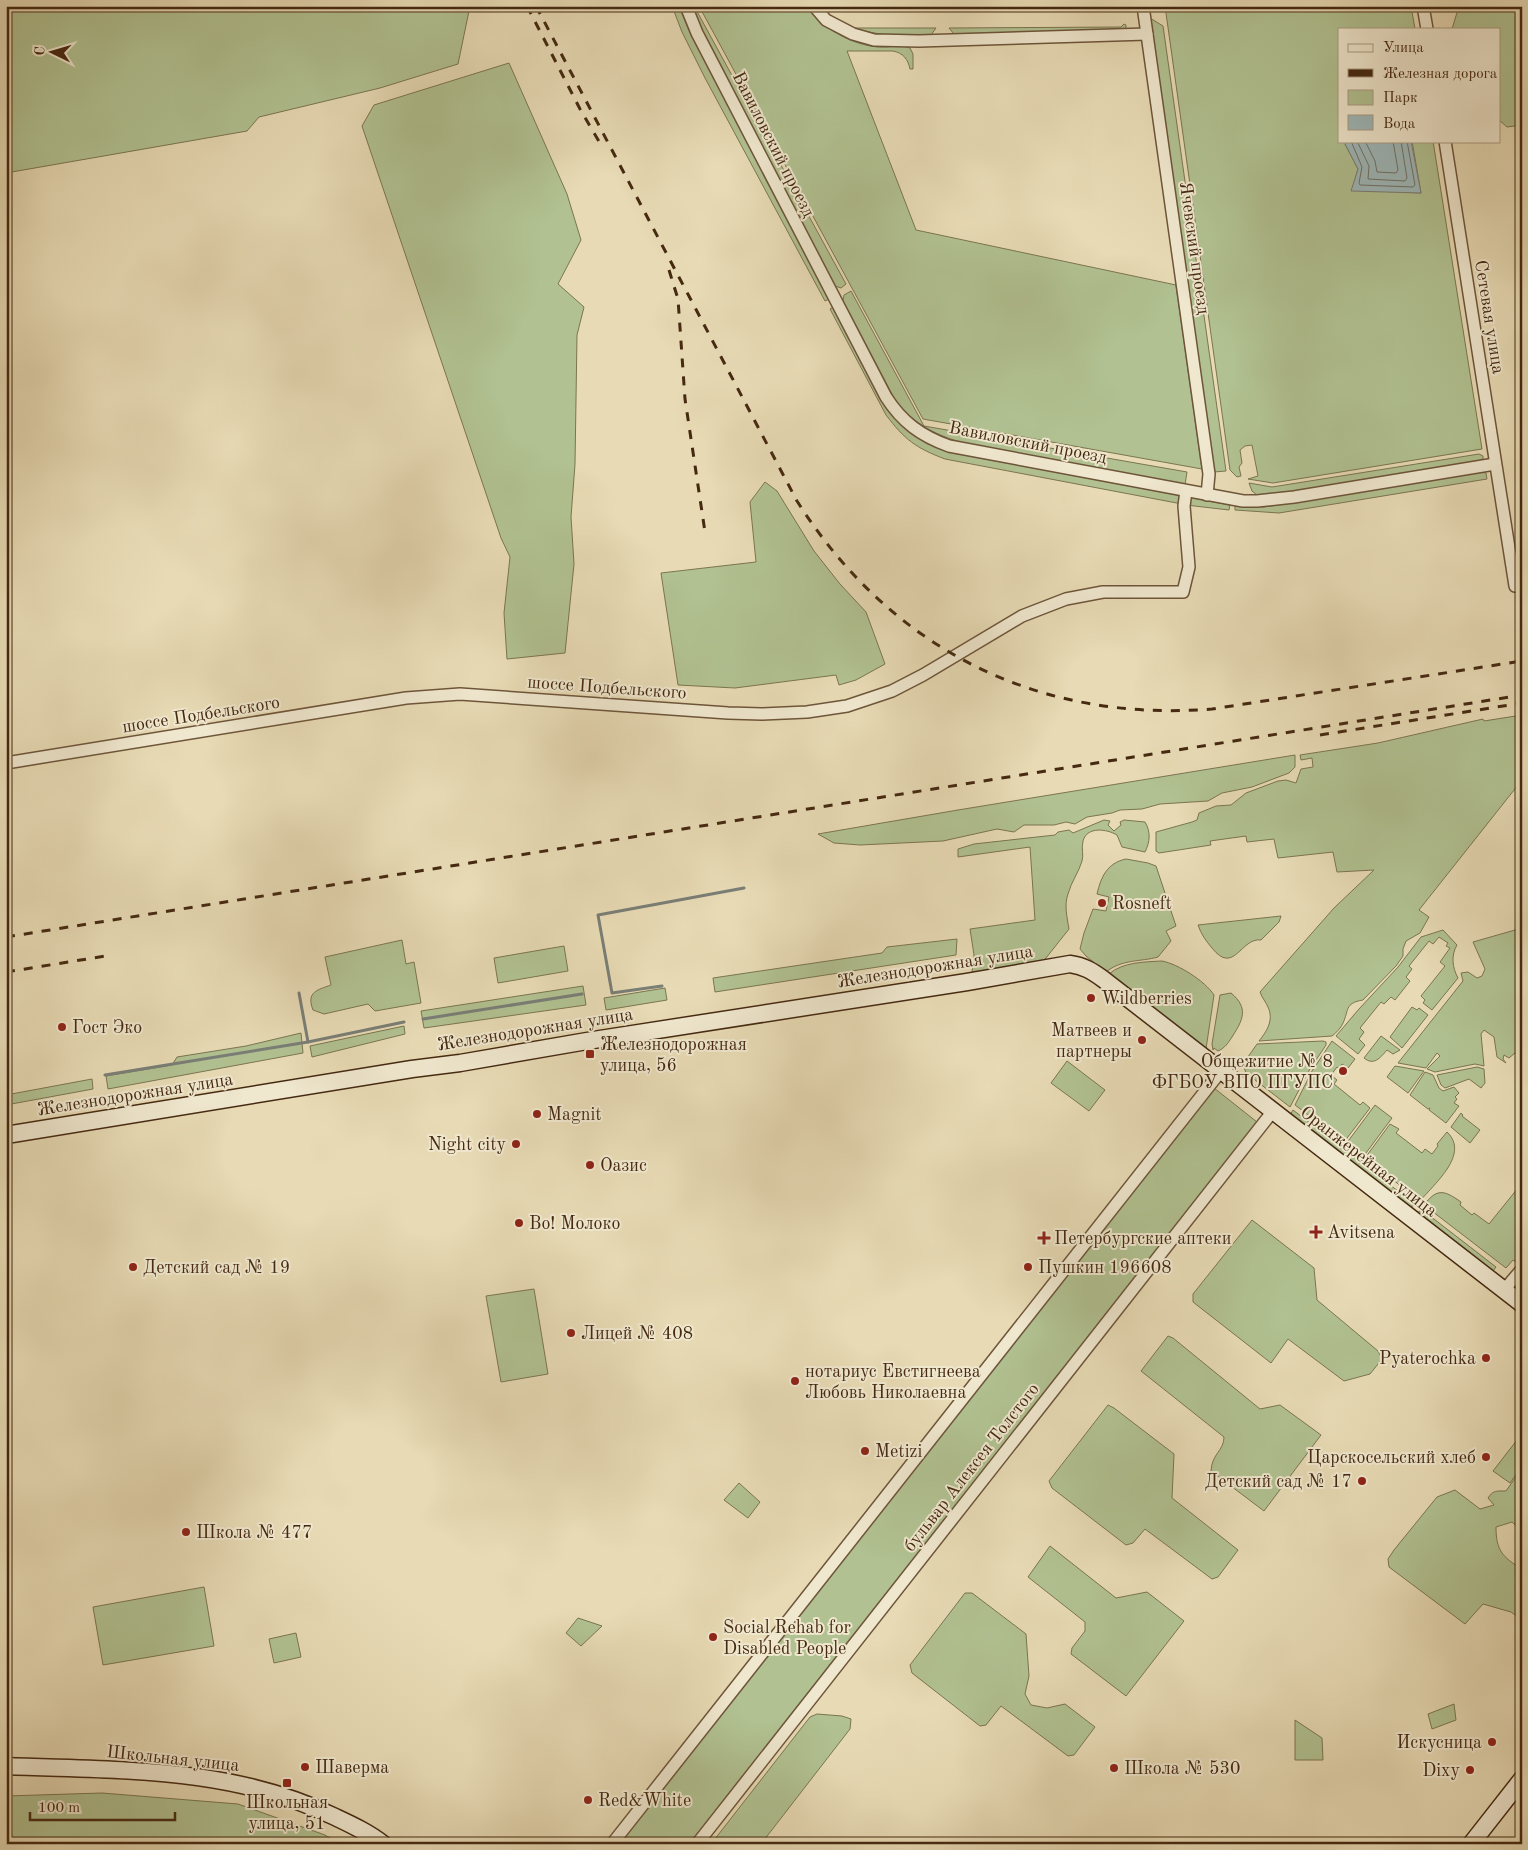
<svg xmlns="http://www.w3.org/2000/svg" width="1528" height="1850" viewBox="0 0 1528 1850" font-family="'Old Standard TT',serif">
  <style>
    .green { fill: #b1c191; stroke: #7b7551 }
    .water { fill: #9db7b9; stroke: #7a7e76 }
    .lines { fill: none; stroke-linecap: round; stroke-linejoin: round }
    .shore { stroke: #717065; stroke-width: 1 }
    .stream { stroke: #7a7e76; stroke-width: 3 }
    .street-casing { stroke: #6e553a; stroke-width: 14 }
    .secondary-casing { stroke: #452911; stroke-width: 19 }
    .street { stroke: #efe7ce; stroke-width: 11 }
    .secondary { stroke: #efe7ce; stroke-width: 16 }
    .rail { stroke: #452911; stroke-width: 3; stroke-dasharray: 9 9; stroke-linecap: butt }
    .poi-dot { fill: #8f2418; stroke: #efe7ce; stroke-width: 2 }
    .labels { text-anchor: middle; stroke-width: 4; stroke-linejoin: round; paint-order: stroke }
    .street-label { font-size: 18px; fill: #452911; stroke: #efe7ce }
    .poi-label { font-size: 18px; fill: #452911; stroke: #efe7ce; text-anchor: start }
  </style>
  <rect width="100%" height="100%" fill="#e7dab4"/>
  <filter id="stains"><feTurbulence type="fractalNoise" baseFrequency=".004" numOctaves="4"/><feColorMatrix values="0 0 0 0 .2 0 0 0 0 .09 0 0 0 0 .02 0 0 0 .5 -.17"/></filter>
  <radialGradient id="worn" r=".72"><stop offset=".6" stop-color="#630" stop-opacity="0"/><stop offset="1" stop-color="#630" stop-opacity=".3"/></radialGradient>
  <!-- green -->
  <g class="green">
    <polygon points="6,6 470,6 458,64 380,88 259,117 247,131 6,173"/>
    <polygon points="672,6 679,6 688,28 829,299 825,301 705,78 682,32"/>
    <polygon points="691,6 694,6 846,284 841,288 835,286 701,31"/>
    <path d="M699,6H809C821,29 853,45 878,47C889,48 900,44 910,48L913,54V69H910C908,59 903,53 893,51H847L916,230L1176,285L1202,469L923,419Z"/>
    <polygon points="1165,6 1411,6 1415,29 1339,29 1339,141 1348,141 1345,144 1358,169 1352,190 1421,193 1412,141 1433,141 1482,449 1273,483 1248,479 1258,476 1252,445 1245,446 1240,450 1242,463 1239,467 1241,476 1237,477 1230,470"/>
    <polygon points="1459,6 1522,6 1522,125 1507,127 1499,120 1499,29 1452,29"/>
    <polygon points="1150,18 1163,26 1226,471 1214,472"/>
    <polygon points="1124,24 1126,25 1126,29 954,34 949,28 1121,27"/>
    <path d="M854,28H936L931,35C905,35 879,37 854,28Z"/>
    <polygon points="509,63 567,194 581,240 558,284 584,307 577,335 575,464 571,517 574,564 565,653 507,659 504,613 510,557 501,538 362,126 374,105"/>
    <path d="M851,291L924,426L1187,472L1185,485L971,445C939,437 913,425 894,398L843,301L844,295Z"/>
    <path d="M834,307L890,412C908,433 922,442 948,452L1183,496L1182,504L945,459C916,448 905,440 886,415L830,309Z"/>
    <polygon points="1479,454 1483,456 1483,459 1478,461 1293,491 1257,495 1252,491 1249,483 1272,487"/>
    <polygon points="1480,472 1486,473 1487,479 1279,513 1235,510 1235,506 1264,507"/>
    <polygon points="765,482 777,491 814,551 840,584 866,612 885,664 856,680 839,685 836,675 735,688 678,685 661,573 756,562 750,502"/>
    <polygon points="1187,497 1230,505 1229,510 1186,505"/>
    <path d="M1522,715V780L1419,910L1429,917L1420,933L1406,941L1403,949V956L1396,966L1363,1000C1344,1003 1349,1011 1343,1023C1341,1028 1336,1033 1332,1036L1259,1041C1267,1031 1274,1020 1268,1007C1266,1002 1262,998 1260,992L1334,908L1374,870L1337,872L1333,852L1278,858L1274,839L1247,842L1246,836L1210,841L1211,845L1159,853L1156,851V832L1192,822L1197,820L1199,813L1216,806L1231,805L1246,793L1278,781L1286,780L1296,783L1301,769L1313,767L1312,758L1301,760L1300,755L1378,743L1483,719L1484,721Z"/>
    <polygon points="1295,755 1295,767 1289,773 1252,787 1222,793 1208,801 1160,804 1142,809 1120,810 1112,813 1087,817 1075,824 1066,822 1054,825 1024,825 1014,832 997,829 943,841 860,845 834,843 818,834 958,810"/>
    <path d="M1104,820L1110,821L1108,825L1114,831L1121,825L1120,822L1124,820L1145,822C1151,832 1150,842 1145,852L1122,847L1117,835C1107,829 1087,826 1083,841C1081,848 1084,855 1082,861C1079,872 1071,882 1068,894C1064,905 1067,917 1069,929L1042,963L972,973L974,955L970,929L1035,920L1030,847L958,857V849L974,844L1055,835L1058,832L1069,830L1073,833Z"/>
    <path d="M1126,859L1148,863L1156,866L1176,926L1166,931L1171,941L1158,957C1140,962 1122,959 1106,972L1086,956L1080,949L1084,933L1093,909L1106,911L1109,897L1097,894C1101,877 1107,863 1126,859Z"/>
    <path d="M1281,916L1279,922L1261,940C1241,937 1234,976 1212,948C1206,941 1201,934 1198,925Z"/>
    <polygon points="1522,928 1522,1059 1515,1053 1509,1058 1504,1055 1503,1059 1506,1063 1497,1057 1494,1037 1484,1030 1481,1034 1484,1066 1475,1064 1435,1072 1427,1069 1440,1056 1437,1053 1426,1068 1398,1063 1463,981 1461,973 1468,972 1477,978 1482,976 1485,969 1473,942"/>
    <path d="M1443,930L1457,945C1451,955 1452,967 1458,978L1432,1010L1423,1003L1425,1000L1421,996L1445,966L1440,962L1450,948L1446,946L1448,943L1439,937L1433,944L1429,941L1409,966L1412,969L1406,977L1410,981L1395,1000L1391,997L1384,1004L1381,1002L1360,1028L1364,1032L1359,1039L1365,1045L1358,1054L1336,1036L1359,1009L1398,967L1421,937Z"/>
    <polygon points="957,939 956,955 715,992 713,978 882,953 887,947"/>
    <path d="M402,940L406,964L414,962L421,1003L375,1011L368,1004L324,1014L313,1010C306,992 317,990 331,985L325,957Z"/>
    <polygon points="564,946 568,971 498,983 494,958"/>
    <path d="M1162,961C1178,964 1205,981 1214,995L1206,1049L1109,974C1123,962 1144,962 1162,961Z"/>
    <polygon points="583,986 586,1005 424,1028 421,1011"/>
    <polygon points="665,988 667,1000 606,1010 604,998"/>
    <path d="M1231,993C1249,1008 1243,1020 1232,1037C1228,1043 1225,1048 1218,1051L1214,1048L1213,1050L1212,1044L1220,995Z"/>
    <polygon points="1412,1007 1417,1010 1419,1008 1428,1015 1402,1048 1390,1037"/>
    <polygon points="404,1026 405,1034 312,1057 310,1046"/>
    <polygon points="301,1033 303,1053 108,1089 106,1076 172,1065 177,1057 246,1046"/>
    <path d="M1381,1036L1400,1050L1393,1054L1387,1050C1380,1058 1374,1066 1364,1058Z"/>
    <polygon points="1323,1041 1326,1042 1326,1045 1310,1069 1290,1107 1246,1073 1243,1064 1257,1044"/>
    <polygon points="1332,1041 1355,1059 1348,1068 1342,1064 1339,1068 1337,1067 1331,1075 1337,1080 1334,1084 1360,1105 1363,1102 1370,1108 1344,1142 1295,1105 1312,1071"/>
    <polygon points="1067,1061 1105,1090 1089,1111 1051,1083"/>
    <polygon points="1395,1066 1424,1071 1408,1093 1387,1077"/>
    <polygon points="1477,1067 1484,1069 1485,1083 1481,1088 1469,1079 1445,1088 1441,1085 1437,1075"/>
    <polygon points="1425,1072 1433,1075 1439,1088 1443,1091 1454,1087 1459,1093 1455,1097 1457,1099 1454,1103 1459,1106 1446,1123 1429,1110 1430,1108 1428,1109 1410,1095"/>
    <polygon points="92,1079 93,1089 6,1105 6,1095"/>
    <polygon points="1214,1088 1257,1122 689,1844 619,1844"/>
    <polygon points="1375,1105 1392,1118 1363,1157 1346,1144"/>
    <polygon points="1293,1110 1416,1205 1409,1207 1290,1115"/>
    <polygon points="1461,1113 1463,1115 1462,1116 1480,1130 1470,1143 1451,1127"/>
    <path d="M1390,1124L1399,1129L1396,1133L1422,1153L1425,1149L1432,1154L1438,1146L1437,1144L1447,1132C1470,1154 1435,1183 1420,1201L1365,1158Z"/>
    <path d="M1522,1183V1256L1516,1262L1513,1260L1506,1268L1424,1205C1437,1188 1444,1190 1461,1202L1460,1205L1472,1215L1474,1213L1489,1224Z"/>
    <polygon points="1421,1209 1496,1267 1493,1271 1417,1214"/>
    <polygon points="1252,1220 1314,1268 1317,1300 1378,1351 1382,1359 1370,1374 1344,1381 1288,1339 1271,1363 1193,1302 1193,1294"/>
    <polygon points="534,1289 548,1374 501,1382 486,1296"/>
    <path d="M1168,1336L1173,1338L1260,1409L1280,1405L1321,1435L1264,1511L1211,1471C1212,1453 1224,1451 1224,1437L1141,1371Z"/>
    <polygon points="1108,1405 1114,1408 1174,1454 1172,1498 1238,1550 1218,1577 1212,1579 1145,1529 1133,1543 1126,1545 1052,1488 1049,1481"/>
    <polygon points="1517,1440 1522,1442 1522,1466 1510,1483 1493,1471"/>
    <path d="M1522,1468V1531L1512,1522L1496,1527C1496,1550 1502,1557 1522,1569V1620L1511,1612L1483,1604L1465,1624L1389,1567L1388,1559L1394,1550L1437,1497L1455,1490L1480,1509L1494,1505L1488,1498C1493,1490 1497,1491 1506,1491Z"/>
    <polygon points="739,1483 760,1502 748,1518 724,1500"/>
    <polygon points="1050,1546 1116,1598 1147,1592 1184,1621 1126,1696 1071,1654 1072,1648 1085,1631 1085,1622 1028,1577"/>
    <polygon points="204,1587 214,1646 103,1665 93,1607"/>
    <polygon points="965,1593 972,1593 1026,1634 1029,1676 1025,1694 1031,1705 1047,1708 1065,1704 1095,1727 1074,1755 1068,1756 1001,1706 986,1725 980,1726 912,1673 910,1665"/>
    <polygon points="578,1618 602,1626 581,1646 566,1633"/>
    <polygon points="296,1633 301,1657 274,1663 269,1639"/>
    <polygon points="1454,1704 1456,1720 1432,1729 1428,1714"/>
    <polygon points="817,1714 842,1716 851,1719 850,1729 761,1844 711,1844 810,1717"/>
    <polygon points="1295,1720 1322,1738 1323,1760 1295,1760"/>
    <polygon points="102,1793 238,1804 325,1835 340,1844 6,1844 6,1796"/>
  </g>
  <!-- water -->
  <polygon class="water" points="1348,141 1411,141 1421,193 1351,191 1358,169 1345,144"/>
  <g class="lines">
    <!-- shore -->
    <g class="shore">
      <polyline points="1351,141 1362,167 1359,183 1360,185 1413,187 1415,185 1407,141"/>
      <polyline points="1357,141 1369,166 1368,179 1405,181 1407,178 1401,141"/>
      <polyline points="1365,141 1375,161 1377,172 1396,173 1398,170 1393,141"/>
    </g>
    <!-- stream -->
    <g class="stream">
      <polyline points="662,986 612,993 598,915 744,888"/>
      <polyline points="299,993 308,1042"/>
      <polyline points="423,1019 582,994"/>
      <polyline points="105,1075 308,1042 404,1022"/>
    </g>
    <!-- street casing -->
    <g class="street-casing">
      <g id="street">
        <path d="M686,6L697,33L886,397C902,422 921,436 949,446L1243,501H1257L1294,497L1495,464"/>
        <polyline points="814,6 826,20 853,34 874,40 919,41 1147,34"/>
        <polyline points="1143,6 1209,474 1207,495"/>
        <polyline points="1423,6 1427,29"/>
        <polyline points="1445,141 1515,586 1522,585"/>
        <polyline points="6,763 406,698 460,694 728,713 762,714 807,712 847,706 892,691 923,675 1022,616 1066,599 1103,592 1183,592 1189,567 1184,506 1186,491"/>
        <polyline points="1504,1290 1522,1269"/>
        <polyline points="612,1844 1221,1071"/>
        <polyline points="697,1844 1273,1111"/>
      </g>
    </g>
    <!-- secondary casing -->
    <g class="secondary-casing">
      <g id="secondary">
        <path d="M6,1135L412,1069L460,1063L587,1041L967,982L1070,964C1084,966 1092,971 1103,979L1522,1304"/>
        <path d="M6,1766C119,1771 229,1766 333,1816C350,1824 368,1832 383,1844"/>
        <polyline points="1471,1844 1522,1779"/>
      </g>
    </g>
    <!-- street -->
    <use href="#street" class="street"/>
    <!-- secondary -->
    <use href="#secondary" class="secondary"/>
    <!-- rail -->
    <g class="rail">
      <polyline points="527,6 580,109 601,145"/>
      <path d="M536,6L797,501C890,648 1037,723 1212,709L1522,661"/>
      <polyline points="669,270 678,299 685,399 705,532"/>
      <polyline points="1320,735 1522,703"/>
      <polyline points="6,937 1522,695"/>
      <polyline points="6,972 112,955"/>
    </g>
  </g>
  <!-- markers -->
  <g class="poi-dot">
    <circle cx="1102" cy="903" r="5"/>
    <circle cx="1091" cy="998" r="5"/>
    <circle cx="62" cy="1027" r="5"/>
    <circle cx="1142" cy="1040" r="5"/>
    <rect x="585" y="1049" width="10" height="10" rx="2.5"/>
    <circle cx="1343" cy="1071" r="5"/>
    <circle cx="537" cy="1114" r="5"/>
    <circle cx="516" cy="1144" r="5"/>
    <circle cx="590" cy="1165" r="5"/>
    <circle cx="519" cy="1223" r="5"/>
    <path d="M1313.5 1224.5h5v5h5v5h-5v5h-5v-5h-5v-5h5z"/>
    <path d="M1041.5 1230.5h5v5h5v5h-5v5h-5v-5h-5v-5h5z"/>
    <circle cx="133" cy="1267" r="5"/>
    <circle cx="1028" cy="1267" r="5"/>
    <circle cx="571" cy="1333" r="5"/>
    <circle cx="1486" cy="1358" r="5"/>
    <circle cx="795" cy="1381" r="5"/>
    <circle cx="865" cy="1451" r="5"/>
    <circle cx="1486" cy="1457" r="5"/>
    <circle cx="1362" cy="1481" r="5"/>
    <circle cx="186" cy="1532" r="5"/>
    <circle cx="713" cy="1637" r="5"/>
    <circle cx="1492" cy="1742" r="5"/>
    <circle cx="305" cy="1767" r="5"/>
    <circle cx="1114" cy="1768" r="5"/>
    <circle cx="1470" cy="1770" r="5"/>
    <rect x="282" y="1778" width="10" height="10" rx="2.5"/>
    <circle cx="588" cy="1800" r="5"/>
  </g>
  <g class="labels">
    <!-- street labels -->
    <g class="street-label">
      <text transform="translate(774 144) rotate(63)" y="6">Вавиловский проезд</text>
      <text transform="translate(1195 248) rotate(82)" y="6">Ячевский проезд</text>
      <text transform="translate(1490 317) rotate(81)" y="6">Сетевая улица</text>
      <text transform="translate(1028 442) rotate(11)" y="6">Вавиловский проезд</text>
      <text transform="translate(607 687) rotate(4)" y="6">шоссе Подбельского</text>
      <text transform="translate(201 714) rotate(-9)" y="6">шоссе Подбельского</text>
      <text transform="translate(935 966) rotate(-9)" y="6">Железнодорожная улица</text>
      <text transform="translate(535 1029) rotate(-9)" y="6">Железнодорожная улица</text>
      <text transform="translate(135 1094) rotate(-9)" y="6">Железнодорожная улица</text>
      <text transform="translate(1369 1161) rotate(38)" y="6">Оранжерейная улица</text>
      <text transform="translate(971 1467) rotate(-52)" y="6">бульвар Алексея Толстого</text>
      <text transform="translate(173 1758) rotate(6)" y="6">Школьная улица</text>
    </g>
    <!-- poi labels -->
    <g class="poi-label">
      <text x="1112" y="909">Rosneft</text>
      <text x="1101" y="1004">Wildberries</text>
      <text x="72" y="1033">Гост Эко</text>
      <text x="1132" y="1036" text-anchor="end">Матвеев и<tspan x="1132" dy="21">партнеры</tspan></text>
      <text x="600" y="1050">Железнодорожная<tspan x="600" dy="21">улица, 56</tspan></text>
      <text x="1333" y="1067" text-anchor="end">Общежитие № 8<tspan x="1333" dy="21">ФГБОУ ВПО ПГУПС</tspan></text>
      <text x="547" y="1120">Magnit</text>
      <text x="506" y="1150" text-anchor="end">Night city</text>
      <text x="600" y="1171">Оазис</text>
      <text x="529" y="1229">Во! Молоко</text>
      <text x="1327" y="1238">Avitsena</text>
      <text x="1054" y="1244">Петербургские аптеки</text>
      <text x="143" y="1273">Детский сад № 19</text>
      <text x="1038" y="1273">Пушкин 196608</text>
      <text x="581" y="1339">Лицей № 408</text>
      <text x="1476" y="1364" text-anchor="end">Pyaterochka</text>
      <text x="805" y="1377">нотариус Евстигнеева<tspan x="805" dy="21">Любовь Николаевна</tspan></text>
      <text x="875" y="1457">Metizi</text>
      <text x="1476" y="1463" text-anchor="end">Царскосельский хлеб</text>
      <text x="1352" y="1487" text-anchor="end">Детский сад № 17</text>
      <text x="196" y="1538">Школа № 477</text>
      <text x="723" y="1633">Social Rehab for<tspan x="723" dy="21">Disabled People</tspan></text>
      <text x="1482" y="1748" text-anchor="end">Искусница</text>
      <text x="315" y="1773">Шаверма</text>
      <text x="1124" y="1774">Школа № 530</text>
      <text x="1460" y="1776" text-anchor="end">Dixy</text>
      <text x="598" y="1806">Red&amp;White</text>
      <text x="287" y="1808" text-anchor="middle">Школьная<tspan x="287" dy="21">улица, 51</tspan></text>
    </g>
  </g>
  <!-- margin -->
  <rect width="1528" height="1850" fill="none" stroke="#e7dab4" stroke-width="25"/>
  <rect x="8" y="8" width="1513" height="1835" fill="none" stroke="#452911" stroke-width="2.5"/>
  <rect x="12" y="12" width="1503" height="1825" fill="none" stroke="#452911"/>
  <!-- legend -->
  <rect x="1338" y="28" width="162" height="115" fill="#efe7ce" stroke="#ab9b82"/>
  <rect x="1348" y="44" width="25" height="8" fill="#efe7ce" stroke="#ab9b82"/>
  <text x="1383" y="52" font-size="15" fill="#452911">Улица</text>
  <rect x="1348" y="69" width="25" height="8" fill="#452911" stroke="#ab9b82"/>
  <text x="1383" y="78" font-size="15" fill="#452911">Железная дорога</text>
  <rect x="1348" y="90" width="25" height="15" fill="#b1c191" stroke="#ab9b82"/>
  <text x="1383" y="102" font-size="15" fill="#452911">Парк</text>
  <rect x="1348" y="115" width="25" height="15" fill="#9db7b9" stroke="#ab9b82"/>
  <text x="1383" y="128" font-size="15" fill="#452911">Вода</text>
  <!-- north arrow -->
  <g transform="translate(52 52) rotate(275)" stroke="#efe7ce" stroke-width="4" paint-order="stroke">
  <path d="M0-4L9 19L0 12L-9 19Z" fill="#452911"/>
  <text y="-8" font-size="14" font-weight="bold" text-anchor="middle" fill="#452911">С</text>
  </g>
  <!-- scale -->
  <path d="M30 1812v8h145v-8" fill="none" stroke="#452911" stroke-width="2.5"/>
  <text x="38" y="1812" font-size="15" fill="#452911" stroke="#efe7ce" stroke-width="4" paint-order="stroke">100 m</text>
  <rect width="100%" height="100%" filter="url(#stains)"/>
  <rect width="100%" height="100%" fill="url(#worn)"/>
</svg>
